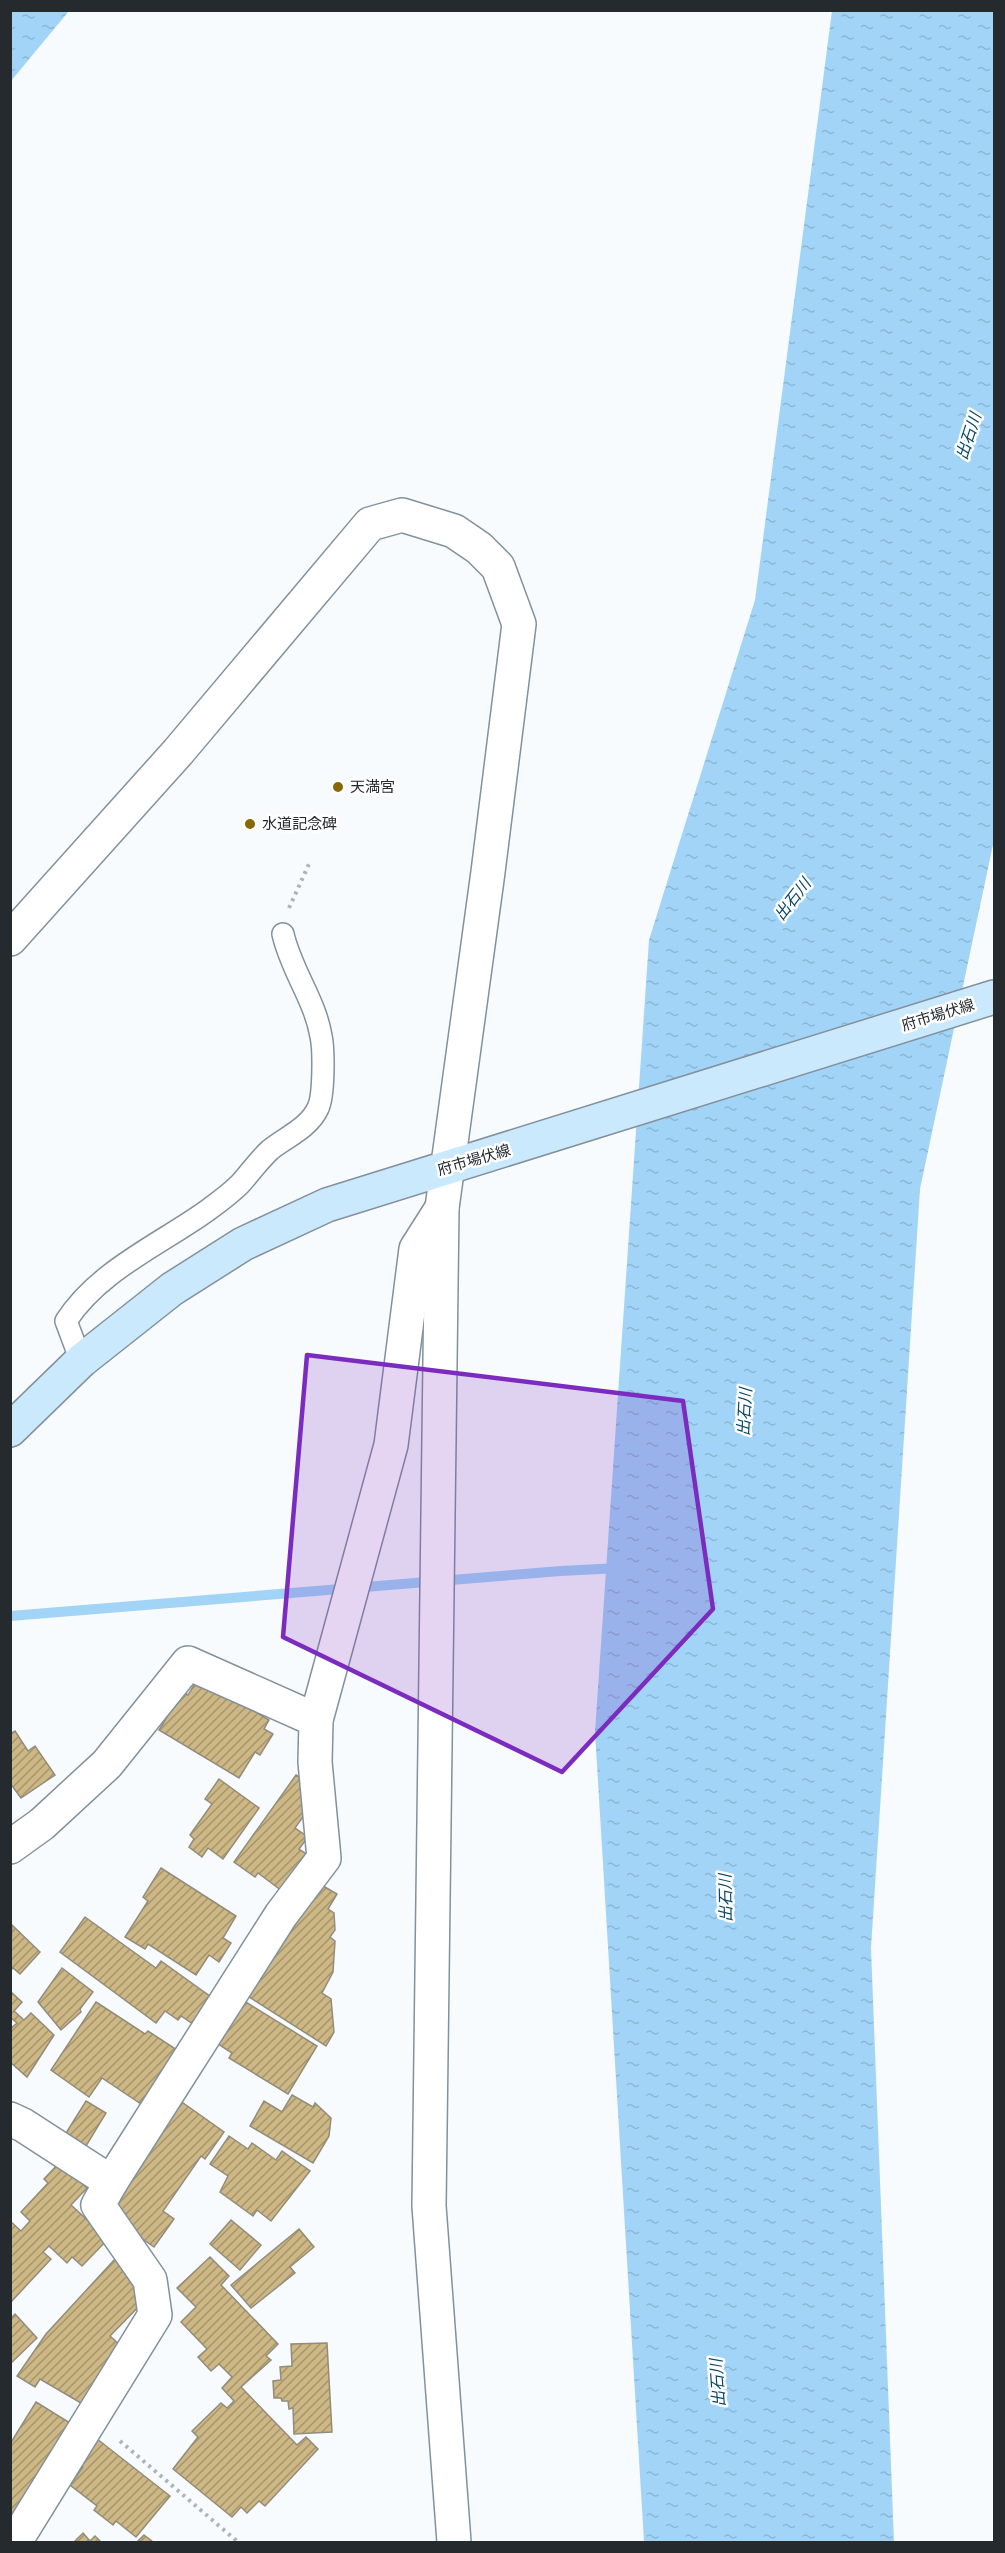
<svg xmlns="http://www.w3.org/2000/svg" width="1005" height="2553" viewBox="0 0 1005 2553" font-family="'Open Sans','Noto Sans JP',sans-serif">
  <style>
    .water { fill: url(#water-ripples) }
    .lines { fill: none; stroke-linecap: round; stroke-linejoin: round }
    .stream { stroke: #a2d4f7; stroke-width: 10 }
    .building { fill: url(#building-hatch); stroke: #928c7c; stroke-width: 1.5 }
    .lane-casing { stroke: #82919c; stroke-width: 24 }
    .street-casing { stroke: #82919c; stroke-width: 36 }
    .secondary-casing { stroke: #82919c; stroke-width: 36 }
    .path { stroke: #b0b4b6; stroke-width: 4; stroke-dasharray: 3 4.5; stroke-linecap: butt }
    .lane { stroke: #fff; stroke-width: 21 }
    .street { stroke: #fff; stroke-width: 33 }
    .secondary { stroke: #cae9fc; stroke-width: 33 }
    .marked { fill: #7b2cbf; fill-opacity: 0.2; stroke: #7b2cbf; stroke-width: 4.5; stroke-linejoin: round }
    .poi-dot { fill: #886805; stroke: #fff; stroke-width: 2 }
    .labels { text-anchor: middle; stroke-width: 5; stroke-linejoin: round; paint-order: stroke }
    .poi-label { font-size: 15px; fill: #242a2e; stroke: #fff; text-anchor: start }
    .street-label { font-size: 15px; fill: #242a2e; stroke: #fff }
    .water-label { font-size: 16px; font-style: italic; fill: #094769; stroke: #fff }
  </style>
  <defs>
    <pattern id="water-ripples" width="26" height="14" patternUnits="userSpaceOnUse" patternTransform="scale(1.5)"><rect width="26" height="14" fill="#a2d4f7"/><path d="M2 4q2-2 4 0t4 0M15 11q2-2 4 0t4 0" fill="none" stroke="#8bb6d4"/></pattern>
    <pattern id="building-hatch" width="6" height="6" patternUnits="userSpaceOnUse" patternTransform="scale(1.5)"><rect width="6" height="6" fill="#cdb784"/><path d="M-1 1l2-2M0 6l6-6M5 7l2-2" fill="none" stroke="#a6956c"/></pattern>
  </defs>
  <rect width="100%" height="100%" fill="#f8fbfd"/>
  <!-- water -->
  <g class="water">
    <polygon points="11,10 69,11 11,81 10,11"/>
    <polygon points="832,11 994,11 994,840 920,1189 871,1948 894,2542 644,2542 595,1732 649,940 755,600"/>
  </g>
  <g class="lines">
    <!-- stream -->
    <polyline class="stream" points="10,1616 561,1571 620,1568"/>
  </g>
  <!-- building -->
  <g class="building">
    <polygon points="199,1677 269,1720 264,1729 273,1734 260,1755 255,1752 239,1778 159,1730 183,1691 188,1695"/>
    <polygon points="15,1731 28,1751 35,1746 55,1775 21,1798 10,1783 10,1734"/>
    <polygon points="296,1775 307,1782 307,1811 295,1828 308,1837 299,1849 308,1855 282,1891 258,1873 255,1877 234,1862"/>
    <polygon points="219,1779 259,1808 223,1859 208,1848 202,1857 189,1847 194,1839 190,1835 212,1804 205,1799"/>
    <polygon points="161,1868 236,1916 223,1938 231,1943 219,1962 209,1955 196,1975 148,1944 145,1949 125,1937 148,1901 143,1897"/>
    <polygon points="318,1883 337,1894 328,1909 334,1913 335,1930 330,1937 335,1941 333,1972 322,1993 331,1999 334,2032 326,2046 243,1993"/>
    <polygon points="85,1917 156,1968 161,1961 218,2002 199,2028 181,2016 178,2020 165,2011 156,2023 60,1952"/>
    <polygon points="12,1925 40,1952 20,1974 13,1968 10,1971"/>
    <polygon points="62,1968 93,1992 80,2009 81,2012 61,2030 38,2002"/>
    <polygon points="10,1991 22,2002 14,2011 24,2020 31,2013 54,2035 27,2077 10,2062 10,2029 17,2023 10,2017"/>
    <polygon points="241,1999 317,2046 288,2094 229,2058 232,2053 215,2042"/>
    <polygon points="96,2002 145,2034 148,2031 177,2050 141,2104 102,2078 89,2097 51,2070"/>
    <polygon points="292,2095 313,2107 315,2103 331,2118 329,2136 313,2163 250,2126 264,2101 282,2112"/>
    <polygon points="179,2100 224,2132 205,2159 201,2156 163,2211 174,2219 154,2247 123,2225 111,2208"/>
    <polygon points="86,2101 106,2113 86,2146 66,2133"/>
    <polygon points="229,2136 248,2149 252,2143 276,2160 282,2151 310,2171 271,2221 257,2210 253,2216 220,2192 228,2176 210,2164"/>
    <polygon points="60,2162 87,2188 71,2205 108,2239 82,2266 72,2257 67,2263 49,2246 43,2252 51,2259 10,2303 10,2221 21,2231 30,2221 21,2212 48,2183 44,2179"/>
    <polygon points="231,2220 261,2245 240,2270 210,2244"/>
    <polygon points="299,2229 314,2247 290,2267 295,2273 251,2308 231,2285"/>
    <polygon points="210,2257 229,2276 221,2285 278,2344 266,2356 271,2360 241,2387 297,2445 306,2437 318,2449 265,2506 259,2501 247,2513 241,2507 232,2517 173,2469 198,2437 192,2431 221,2403 227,2408 234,2401 222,2388 232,2377 219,2364 211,2371 198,2357 207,2349 181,2322 196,2307 177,2288"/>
    <polygon points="115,2259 137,2279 145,2300 110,2336 122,2347 86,2406 40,2379 35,2387 17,2376 46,2334"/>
    <polygon points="15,2314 37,2338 10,2364 10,2319"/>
    <polygon points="327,2343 332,2432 294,2434 293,2408 289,2409 288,2401 282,2401 281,2398 274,2398 273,2381 281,2380 280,2367 292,2366 291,2344"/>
    <polygon points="36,2402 70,2423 10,2519 10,2444"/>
    <polygon points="92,2435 170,2496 136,2537 116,2521 113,2525 94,2510 97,2506 70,2485 83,2467 74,2460"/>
    <polygon points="83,2533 90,2541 95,2536 101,2542 74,2542"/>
    <polygon points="144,2535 153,2542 137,2542"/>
  </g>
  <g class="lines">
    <!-- lane casing -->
    <g class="lane-casing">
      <path id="lane" d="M81,1361L66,1321C99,1270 161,1244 208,1210C219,1202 231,1193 240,1184C250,1173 259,1160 270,1150C286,1137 309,1128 318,1108C324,1096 324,1050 321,1036C315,1000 291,970 283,934"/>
    </g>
    <!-- street casing -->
    <g class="street-casing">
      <g id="street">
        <polyline points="10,939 178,752 370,524 402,515 454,531 479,548 498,567 519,624 488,872 442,1208 429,2206 454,2542"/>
        <polyline points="10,1847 42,1824 107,1764 188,1663 316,1720"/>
        <polyline points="10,2119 23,2125 111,2182"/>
        <polyline points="15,2542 155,2315 150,2280 98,2205 111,2182 281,1915 324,1858 315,1762 316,1720 391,1445 416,1249 442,1208"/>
      </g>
    </g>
    <!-- secondary casing -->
    <g class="secondary-casing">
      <polyline id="secondary" points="10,1430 81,1361 172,1289 243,1244 327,1205 994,997"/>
    </g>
    <!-- path -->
    <g class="path">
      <polyline points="289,908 309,864"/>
      <polyline points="120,2441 238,2542"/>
    </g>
    <!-- lane -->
    <use href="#lane" class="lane"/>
    <!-- street -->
    <use href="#street" class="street"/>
    <!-- secondary -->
    <use href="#secondary" class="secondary"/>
  </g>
  <!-- marked area -->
  <path class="marked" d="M307,1355L683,1401L713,1609L562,1772L283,1637Z"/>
  <!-- markers -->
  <g class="poi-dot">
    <circle cx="338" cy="787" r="6"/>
    <circle cx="250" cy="824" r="6"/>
  </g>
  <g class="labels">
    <!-- poi labels -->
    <g class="poi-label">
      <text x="350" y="792">天満宮</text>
      <text x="262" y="829">水道記念碑</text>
    </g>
    <!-- street labels -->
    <g class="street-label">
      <text transform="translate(938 1015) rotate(-17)" y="5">府市場伏線</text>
      <text transform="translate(474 1160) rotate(-16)" y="5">府市場伏線</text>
    </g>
    <!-- water labels -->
    <g class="water-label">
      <text transform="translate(968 436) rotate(-72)" y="6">出石川</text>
      <text transform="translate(792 899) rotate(-52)" y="6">出石川</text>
      <text transform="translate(744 1412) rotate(-87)" y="6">出石川</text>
      <text transform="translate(725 1898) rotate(-91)" y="6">出石川</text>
      <text transform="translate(717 2383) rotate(-94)" y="6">出石川</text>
    </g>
  </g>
  <!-- border -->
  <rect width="1005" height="2553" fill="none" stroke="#242a2e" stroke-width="24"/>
</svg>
